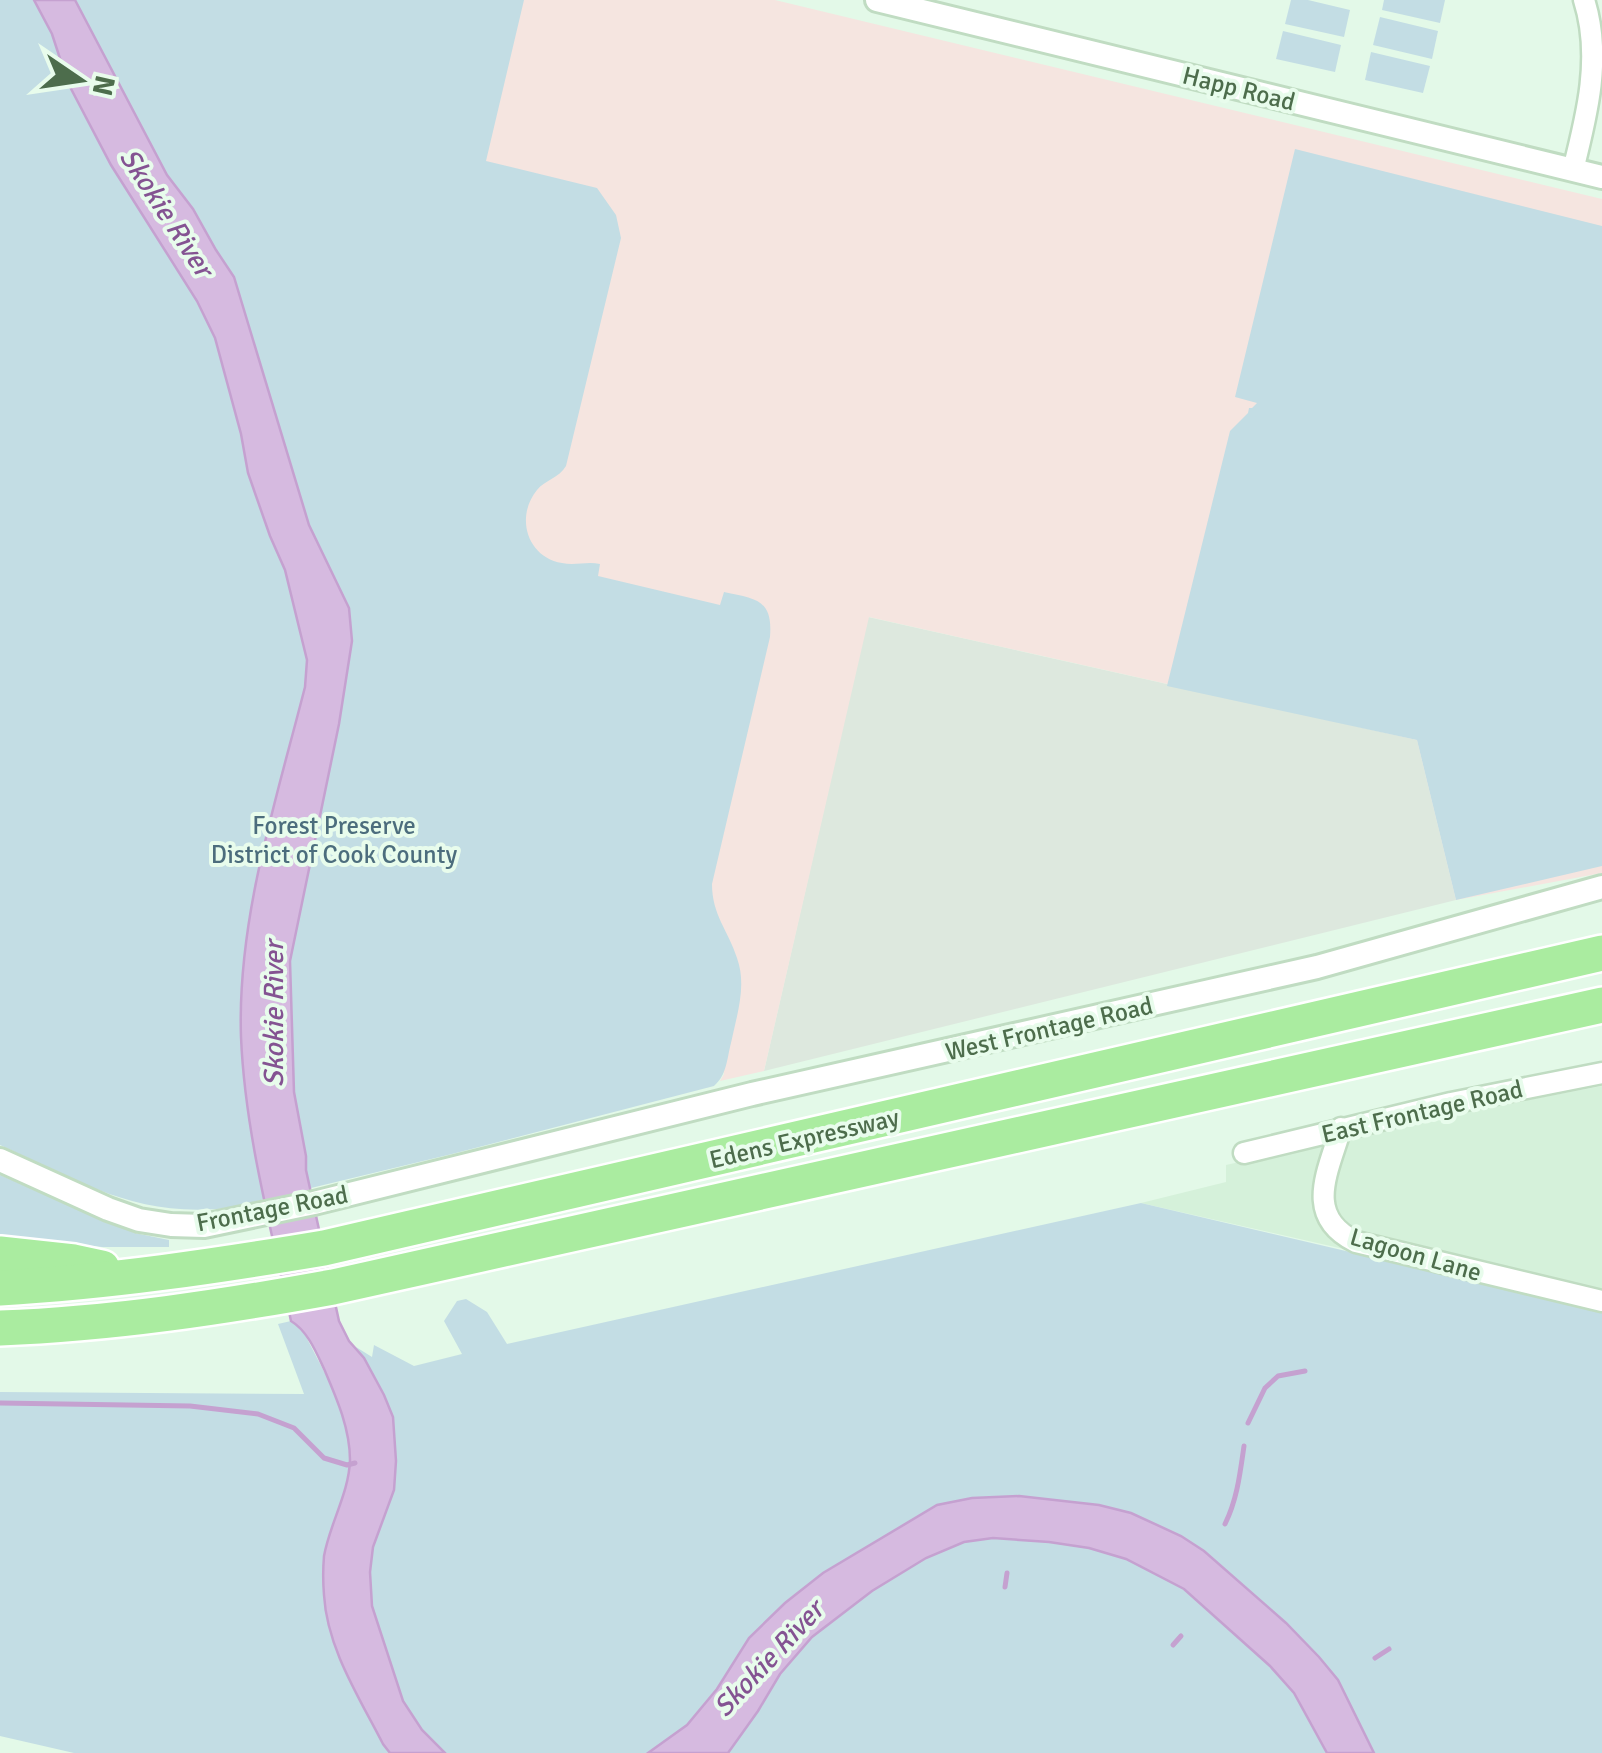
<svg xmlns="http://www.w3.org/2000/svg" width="1602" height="1753" viewBox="0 0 1602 1753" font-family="Signika,sans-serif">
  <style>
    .residential { fill: #d5f1da }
    .industrial { fill: #dde8de }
    .education { fill: #f5e5e0 }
    .green { fill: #c3dde4 }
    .water { fill: #d6bae0; stroke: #c5a1d0; stroke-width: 2.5 }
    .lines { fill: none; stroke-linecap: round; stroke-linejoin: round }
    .stream { stroke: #c5a1d0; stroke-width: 5 }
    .minor-casing { stroke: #c0dcc2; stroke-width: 25 }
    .tertiary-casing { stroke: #c0dcc2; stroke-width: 28 }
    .motorway-casing { stroke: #fff; stroke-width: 40 }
    .minor { stroke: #fff; stroke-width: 20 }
    .tertiary { stroke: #fff; stroke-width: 22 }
    .motorway { stroke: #aaeca0; stroke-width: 35 }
    .labels { text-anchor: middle; stroke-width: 8; stroke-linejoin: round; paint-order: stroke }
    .street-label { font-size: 25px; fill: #4d6d4c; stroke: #e8fcec }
    .park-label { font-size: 25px; fill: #4c6d7d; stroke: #e8fcec }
    .water-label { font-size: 28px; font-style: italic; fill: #845392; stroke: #e8fcec }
  </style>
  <rect width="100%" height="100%" fill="#e3f9e8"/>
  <!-- residential -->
  <polygon class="residential" points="1602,1086 1602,1292 1357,1252 1141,1203 1226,1182 1226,1165 1454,1114"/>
  <!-- industrial -->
  <polygon class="industrial" points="868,617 1417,740 1456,900 764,1071"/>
  <!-- education -->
  <polygon class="education" points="518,0 775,0 1602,199 1602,873 1456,900 1417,740 869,617 764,1071 720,1081 724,1074 512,557 479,168"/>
  <!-- green -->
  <g class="green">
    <path d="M0,0H524L486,161L597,188L616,215L621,238L566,466C559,478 545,480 537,490C515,517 527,557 562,563C575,566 587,561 600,564L598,576L720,605L724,592C756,599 773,599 770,637L712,884C712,915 728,930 737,958C747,986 737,1014 731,1043C727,1058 727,1075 714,1086L452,1154L228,1208C136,1218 81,1182 0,1145Z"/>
    <polygon points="1291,0 1308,0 1350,10 1344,37 1285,24"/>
    <polygon points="1384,0 1445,0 1440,23 1382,10"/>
    <polygon points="1380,17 1438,31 1432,59 1373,45"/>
    <polygon points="1283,31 1341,45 1335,72 1276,59"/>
    <polygon points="1371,52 1430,66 1423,93 1365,80"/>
    <polygon points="1295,149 1602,226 1602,866 1456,900 1417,740 1167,686 1230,431 1248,413 1249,408 1252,408 1257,403 1235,397"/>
    <polygon points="0,1175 135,1233 169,1240 169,1247 102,1247 0,1236"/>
    <polygon points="1141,1203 1602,1311 1602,1753 74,1753 0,1736 0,1392 304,1394 278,1324 291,1321 301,1327 332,1387 364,1358 356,1347 372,1357 374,1345 414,1366 462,1354 444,1321 457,1301 466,1299 487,1312 507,1344"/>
  </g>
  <!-- water -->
  <g class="water">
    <path d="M34,0H75L167,175L193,209L216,250L234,277L309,525L349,608L352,641L339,724L290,961L294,1092L306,1156V1170L339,1321L349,1341L364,1358L384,1395L393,1417L396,1461L394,1490L373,1547L370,1572L372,1606L403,1701L422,1730L445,1753H390L383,1744C359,1697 327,1648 324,1595C323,1583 323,1568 324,1556C330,1523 349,1493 350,1460C350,1429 337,1399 325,1371C317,1354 308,1331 291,1321C271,1228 245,1133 241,1037C237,919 276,801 305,687L307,660L285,570L270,536L248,473L241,434L215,338L197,301L111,165L68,83L52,34Z"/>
    <polygon points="1019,1496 1099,1505 1131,1513 1181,1536 1204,1551 1286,1623 1319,1657 1338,1680 1374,1753 1327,1753 1294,1693 1270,1666 1184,1589 1126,1559 1089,1548 1049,1542 993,1538 964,1542 926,1558 872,1591 812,1637 780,1674 758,1711 728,1753 648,1753 687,1725 717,1689 749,1638 785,1603 823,1573 937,1505 972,1498"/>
  </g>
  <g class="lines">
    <!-- stream -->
    <g class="stream">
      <polyline points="0,1403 190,1406 258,1414 294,1428 324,1458 347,1465 355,1463"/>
      <polyline points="1248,1423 1265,1388 1278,1376 1305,1371"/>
      <path d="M1225,1524C1237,1500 1240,1474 1244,1446"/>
      <polyline points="1005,1587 1007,1573"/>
      <polyline points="1173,1645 1181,1636"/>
      <polyline points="1375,1658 1389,1649"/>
    </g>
    <!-- minor casing -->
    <g class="minor-casing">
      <g id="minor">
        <path d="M1573,170C1587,115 1602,56 1584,0"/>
        <path d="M1341,1128C1328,1172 1303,1216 1356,1242L1602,1301"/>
        <polyline points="1244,1153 1451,1103 1602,1073"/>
      </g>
    </g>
    <!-- tertiary casing -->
    <g class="tertiary-casing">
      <g id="tertiary">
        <polyline points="877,0 1602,177"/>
        <polyline points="0,1160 108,1209 139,1220 171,1225 204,1226 314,1203 752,1094 1317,967 1602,887"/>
      </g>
    </g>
    <!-- motorway casing -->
    <g class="motorway-casing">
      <g id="motorway">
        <polyline points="0,1254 74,1262 102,1268"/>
        <path d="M0,1288C109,1282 216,1266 324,1248L1602,953"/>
        <path d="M0,1328C111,1324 223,1307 333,1287L1602,1005"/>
      </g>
    </g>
    <!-- minor -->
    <use href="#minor" class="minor"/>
    <!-- tertiary -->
    <use href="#tertiary" class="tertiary"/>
    <!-- motorway -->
    <use href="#motorway" class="motorway"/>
  </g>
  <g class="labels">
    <!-- street labels -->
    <g class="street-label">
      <text transform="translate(1239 88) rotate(14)" y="9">Happ Road</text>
      <text transform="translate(1049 1028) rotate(-13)" y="9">West Frontage Road</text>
      <text transform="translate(1422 1111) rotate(-13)" y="9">East Frontage Road</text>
      <text transform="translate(804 1138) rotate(-13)" y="9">Edens Expressway</text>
      <text transform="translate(272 1208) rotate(-11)" y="9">Frontage Road</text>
      <text transform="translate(1416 1254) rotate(16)" y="9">Lagoon Lane</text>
    </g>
    <!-- park labels -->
    <g class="park-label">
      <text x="334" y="834">Forest Preserve<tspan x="334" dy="29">District of Cook County</tspan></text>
    </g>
    <!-- water labels -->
    <g class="water-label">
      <text transform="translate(167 212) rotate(57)" y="10">Skokie River</text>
      <text transform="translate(273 1014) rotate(-90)" y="10">Skokie River</text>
      <text transform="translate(768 1658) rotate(-47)" y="10">Skokie River</text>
    </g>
  </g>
  <!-- north arrow -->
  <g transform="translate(80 80) rotate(103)" stroke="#e8fcec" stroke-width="8" paint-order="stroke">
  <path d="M0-8L18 38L0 25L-18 38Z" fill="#4d6d4c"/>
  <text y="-15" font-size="28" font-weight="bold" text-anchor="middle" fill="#4d6d4c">N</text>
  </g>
</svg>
